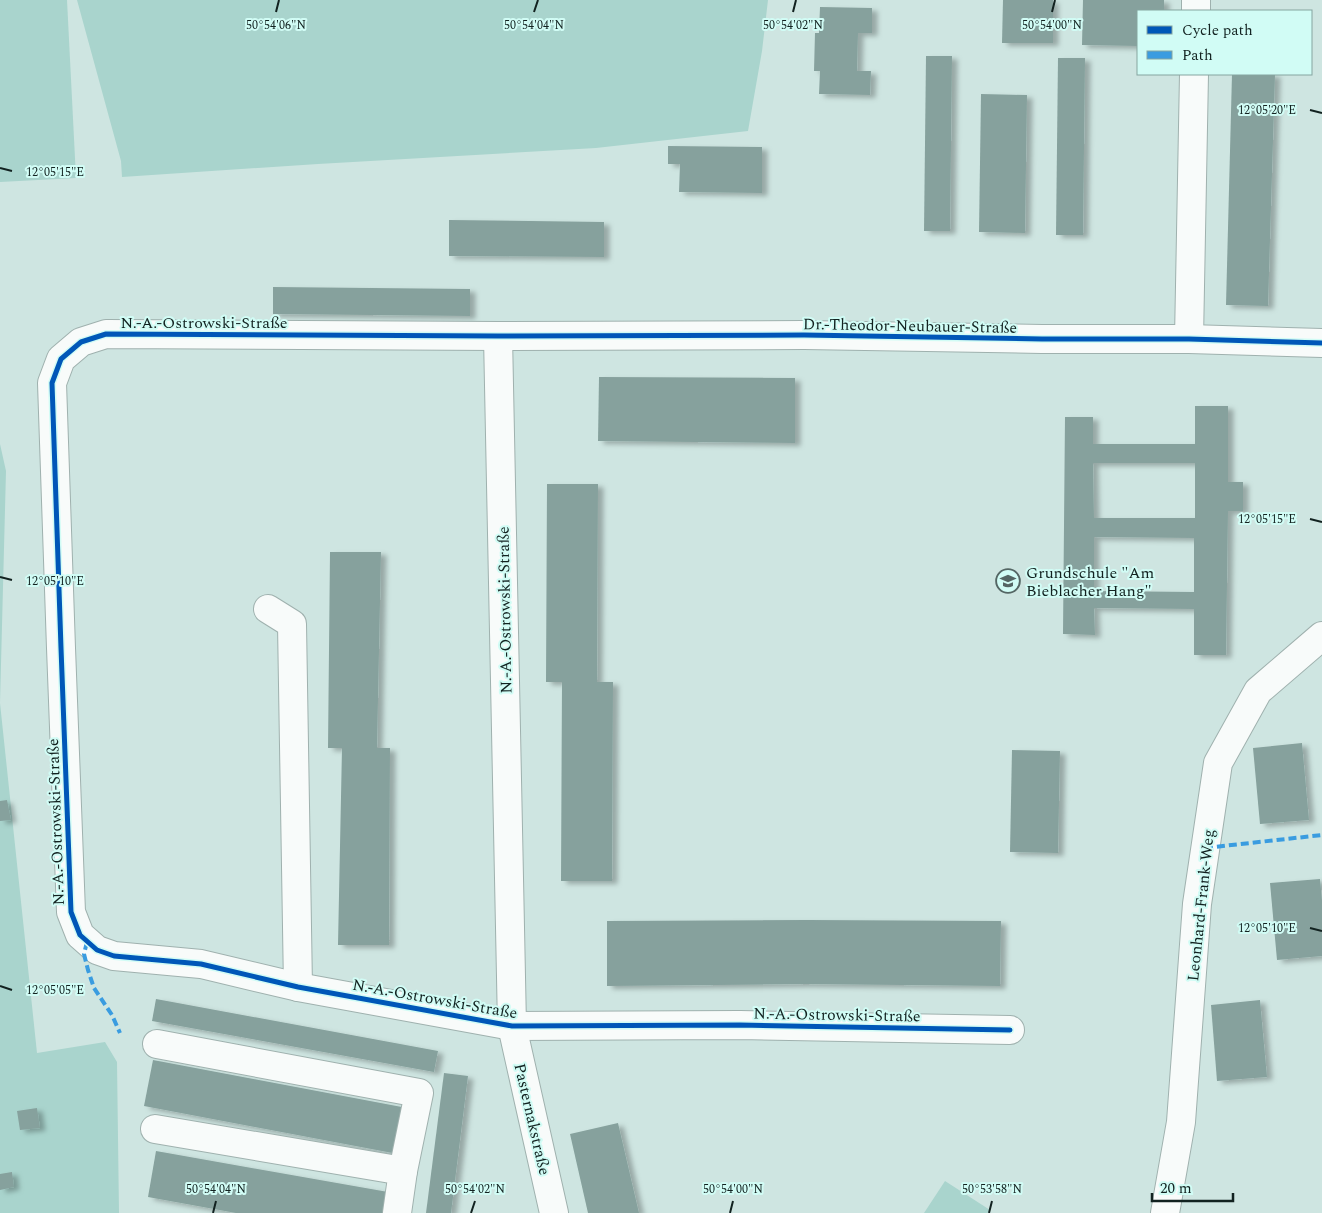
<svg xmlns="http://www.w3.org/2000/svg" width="1322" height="1213" viewBox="0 0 1322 1213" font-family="Spectral,serif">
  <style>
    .green { fill: #a9d4cd }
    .building { fill: #86a19d; fill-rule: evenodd; filter: url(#shadow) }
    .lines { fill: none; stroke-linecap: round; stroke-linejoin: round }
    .minor-casing { stroke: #9fb1ae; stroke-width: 30 }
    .minor { stroke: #f8fbfa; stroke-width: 28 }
    .quiet { stroke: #3a9ce0; stroke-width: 4; stroke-dasharray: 8 4; stroke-linecap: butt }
    .cycleway-casing { stroke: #d1fcf5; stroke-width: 8 }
    .cycleway { stroke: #0057b8; stroke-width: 5 }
    .ticks { fill: none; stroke: #122220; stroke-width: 2 }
    .labels { text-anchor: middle; stroke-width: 4; stroke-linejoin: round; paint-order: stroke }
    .street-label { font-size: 16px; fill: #122220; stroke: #d1fcf5 }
    .poi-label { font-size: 16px; fill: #122220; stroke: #d1fcf5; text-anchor: start }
    .ticks-label { font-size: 12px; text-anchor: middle; fill: #122220; stroke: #d1fcf5; stroke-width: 4; stroke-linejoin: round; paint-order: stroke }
  </style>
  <defs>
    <filter id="shadow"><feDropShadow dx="5.5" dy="3" stdDeviation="2.5" flood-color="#0004"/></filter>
  </defs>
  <rect width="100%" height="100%" fill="#cee5e1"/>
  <!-- green -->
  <g class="green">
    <polygon points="0,0 67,0 76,178 0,182"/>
    <polygon points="77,0 768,0 762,51 748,131 596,148 318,164 122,177 121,161"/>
    <polygon points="0,444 6,471 0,703 37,1053 105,1042 117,1062 119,1213 0,1213"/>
    <polygon points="945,1181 990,1210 988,1213 924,1213"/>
  </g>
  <!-- building -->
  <g class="building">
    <polygon points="1003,0 1053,0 1053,43 1002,43"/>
    <polygon points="1083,0 1164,0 1164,11 1138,11 1138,46 1082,45"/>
    <polygon points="820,7 872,8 872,33 858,33 857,71 871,71 870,95 819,94 820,71 814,71 815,33 819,33"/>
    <polygon points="926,56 952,56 950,231 924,231"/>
    <polygon points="1058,58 1085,58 1083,235 1056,235"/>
    <polygon points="1232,74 1275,74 1268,306 1226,305"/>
    <polygon points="981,94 1027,95 1025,233 979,232"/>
    <polygon points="668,146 762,147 762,193 679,192 680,164 668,164"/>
    <polygon points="449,220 604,222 604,257 449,256"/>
    <polygon points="273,287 470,289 470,316 273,314"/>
    <polygon points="599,377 795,378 795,443 598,441"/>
    <path d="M1195,406H1228V482H1243V511H1228L1226,655H1194V609L1094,608L1095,635L1063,634L1065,417H1093V444H1195ZM1093,463H1195V518H1094ZM1094,537L1194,538V592L1094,591Z"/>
    <polygon points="547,484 598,484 597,682 613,682 612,881 561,881 562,682 546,682"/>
    <polygon points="330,552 381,552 377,748 390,748 389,945 338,945 342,748 328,748"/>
    <polygon points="1302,743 1309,820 1260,824 1253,748"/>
    <polygon points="1012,750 1060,751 1058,853 1010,852"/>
    <polygon points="7,800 11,820 0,821 0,801"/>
    <polygon points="1320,879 1322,901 1322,956 1277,960 1270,883"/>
    <polygon points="807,920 1001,921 1000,986 806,984 607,986 607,921"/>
    <polygon points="156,999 438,1051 434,1072 152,1021"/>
    <polygon points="1260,1000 1267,1077 1217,1081 1211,1005"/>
    <polygon points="153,1060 407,1108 398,1154 144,1106"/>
    <polygon points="444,1073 468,1076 451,1213 426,1213"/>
    <polygon points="37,1108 40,1128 20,1130 17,1111"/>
    <polygon points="618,1123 639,1213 588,1213 570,1134"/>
    <polygon points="156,1151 388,1192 385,1213 236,1213 148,1197"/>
    <polygon points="12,1172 14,1187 0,1190 0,1174"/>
  </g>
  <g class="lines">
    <!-- minor casing -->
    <g class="minor-casing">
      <g id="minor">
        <polyline points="1196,11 1196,0"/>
        <polyline points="498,336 512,1026 554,1213"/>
        <polyline points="1189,339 1194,74"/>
        <polyline points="268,609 292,624 298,987"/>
        <polyline points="1010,1030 740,1025 512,1026 298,987 201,964 114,956 97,950 80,935 71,912 61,648 52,383 61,359 81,342 106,334 498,336 804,335 1042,339 1189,339 1322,343"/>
        <polyline points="157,1044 419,1093 403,1171 397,1213"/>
        <polyline points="155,1129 403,1171"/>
        <polyline points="1165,1213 1181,1122 1197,904 1218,763 1258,691 1322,636"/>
      </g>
    </g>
    <!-- minor -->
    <use href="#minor" class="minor"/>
    <!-- quiet -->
    <g class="quiet">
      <polyline points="1205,848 1322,835"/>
      <polyline points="87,942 84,954 88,970 94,988 112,1015 120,1033"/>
    </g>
    <!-- cycleway casing -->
    <g class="cycleway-casing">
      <polyline id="cycleway" points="1010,1030 740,1025 512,1026 298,987 201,964 114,956 97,950 80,935 71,912 61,648 52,383 61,359 81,342 106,334 498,336 804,335 1042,339 1189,339 1322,343"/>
    </g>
    <!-- cycleway -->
    <use href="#cycleway" class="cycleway"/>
  </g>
  <!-- ticks -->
  <path class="ticks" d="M276,12L279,0M534,12L538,0M793,12L796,0M1052,12L1055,0M1310,110L1322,113M0,168L12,171M1310,519L1322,522M0,577L12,580M1310,928L1322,931M0,986L12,990M213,1213L216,1201M471,1213L475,1201M730,1213L733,1201M989,1213L992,1201"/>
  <!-- icons -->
  <defs>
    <g id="school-ring" transform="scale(1.25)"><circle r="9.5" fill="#d1fcf5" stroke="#546664" stroke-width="1.5"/><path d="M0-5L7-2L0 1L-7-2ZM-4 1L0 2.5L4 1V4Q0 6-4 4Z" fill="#546664"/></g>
  </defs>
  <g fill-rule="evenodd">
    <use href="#school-ring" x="1008" y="581"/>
  </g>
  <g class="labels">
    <!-- street labels -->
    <g class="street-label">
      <text x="204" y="328">N.-A.-Ostrowski-Straße</text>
      <text transform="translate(910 325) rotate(1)" y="6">Dr.-Theodor-Neubauer-Straße</text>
      <text transform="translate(504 610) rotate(-91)" y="6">N.-A.-Ostrowski-Straße</text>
      <text transform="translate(55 822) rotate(-92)" y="6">N.-A.-Ostrowski-Straße</text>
      <text transform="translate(1200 905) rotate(-84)" y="6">Leonhard-Frank-Weg</text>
      <text transform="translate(435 998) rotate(10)" y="6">N.-A.-Ostrowski-Straße</text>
      <text transform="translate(837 1014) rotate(1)" y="6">N.-A.-Ostrowski-Straße</text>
      <text transform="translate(533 1119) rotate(77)" y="6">Pasternakstraße</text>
    </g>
    <!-- poi labels -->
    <g class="poi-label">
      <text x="1026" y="578">Grundschule "Am<tspan x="1026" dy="18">Bieblacher Hang"</tspan></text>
    </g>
  </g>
  <g class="ticks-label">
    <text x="276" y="29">50°54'06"N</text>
    <text x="534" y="29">50°54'04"N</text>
    <text x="793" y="29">50°54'02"N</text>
    <text x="1052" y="29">50°54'00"N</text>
    <text x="1267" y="114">12°05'20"E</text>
    <text x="55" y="176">12°05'15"E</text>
    <text x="1267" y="523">12°05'15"E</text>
    <text x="55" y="585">12°05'10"E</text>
    <text x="1267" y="932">12°05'10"E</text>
    <text x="55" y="994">12°05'05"E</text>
    <text x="216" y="1193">50°54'04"N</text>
    <text x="475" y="1193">50°54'02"N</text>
    <text x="733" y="1193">50°54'00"N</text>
    <text x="992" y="1193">50°53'58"N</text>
  </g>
  <!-- legend -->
  <rect x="1137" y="10" width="175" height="65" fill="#d1fcf5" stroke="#85a5a0"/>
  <rect x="1147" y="26" width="25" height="8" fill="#0057b8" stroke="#85a5a0"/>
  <text x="1182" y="35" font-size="15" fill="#122220">Cycle path</text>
  <rect x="1147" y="51" width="25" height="8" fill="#3a9ce0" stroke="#85a5a0"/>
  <text x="1182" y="60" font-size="15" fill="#122220">Path</text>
  <!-- scale -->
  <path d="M1152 1193v8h81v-8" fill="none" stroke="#122220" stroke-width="2.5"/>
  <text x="1160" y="1193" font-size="15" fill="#122220" stroke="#d1fcf5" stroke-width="4" paint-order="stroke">20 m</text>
</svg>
